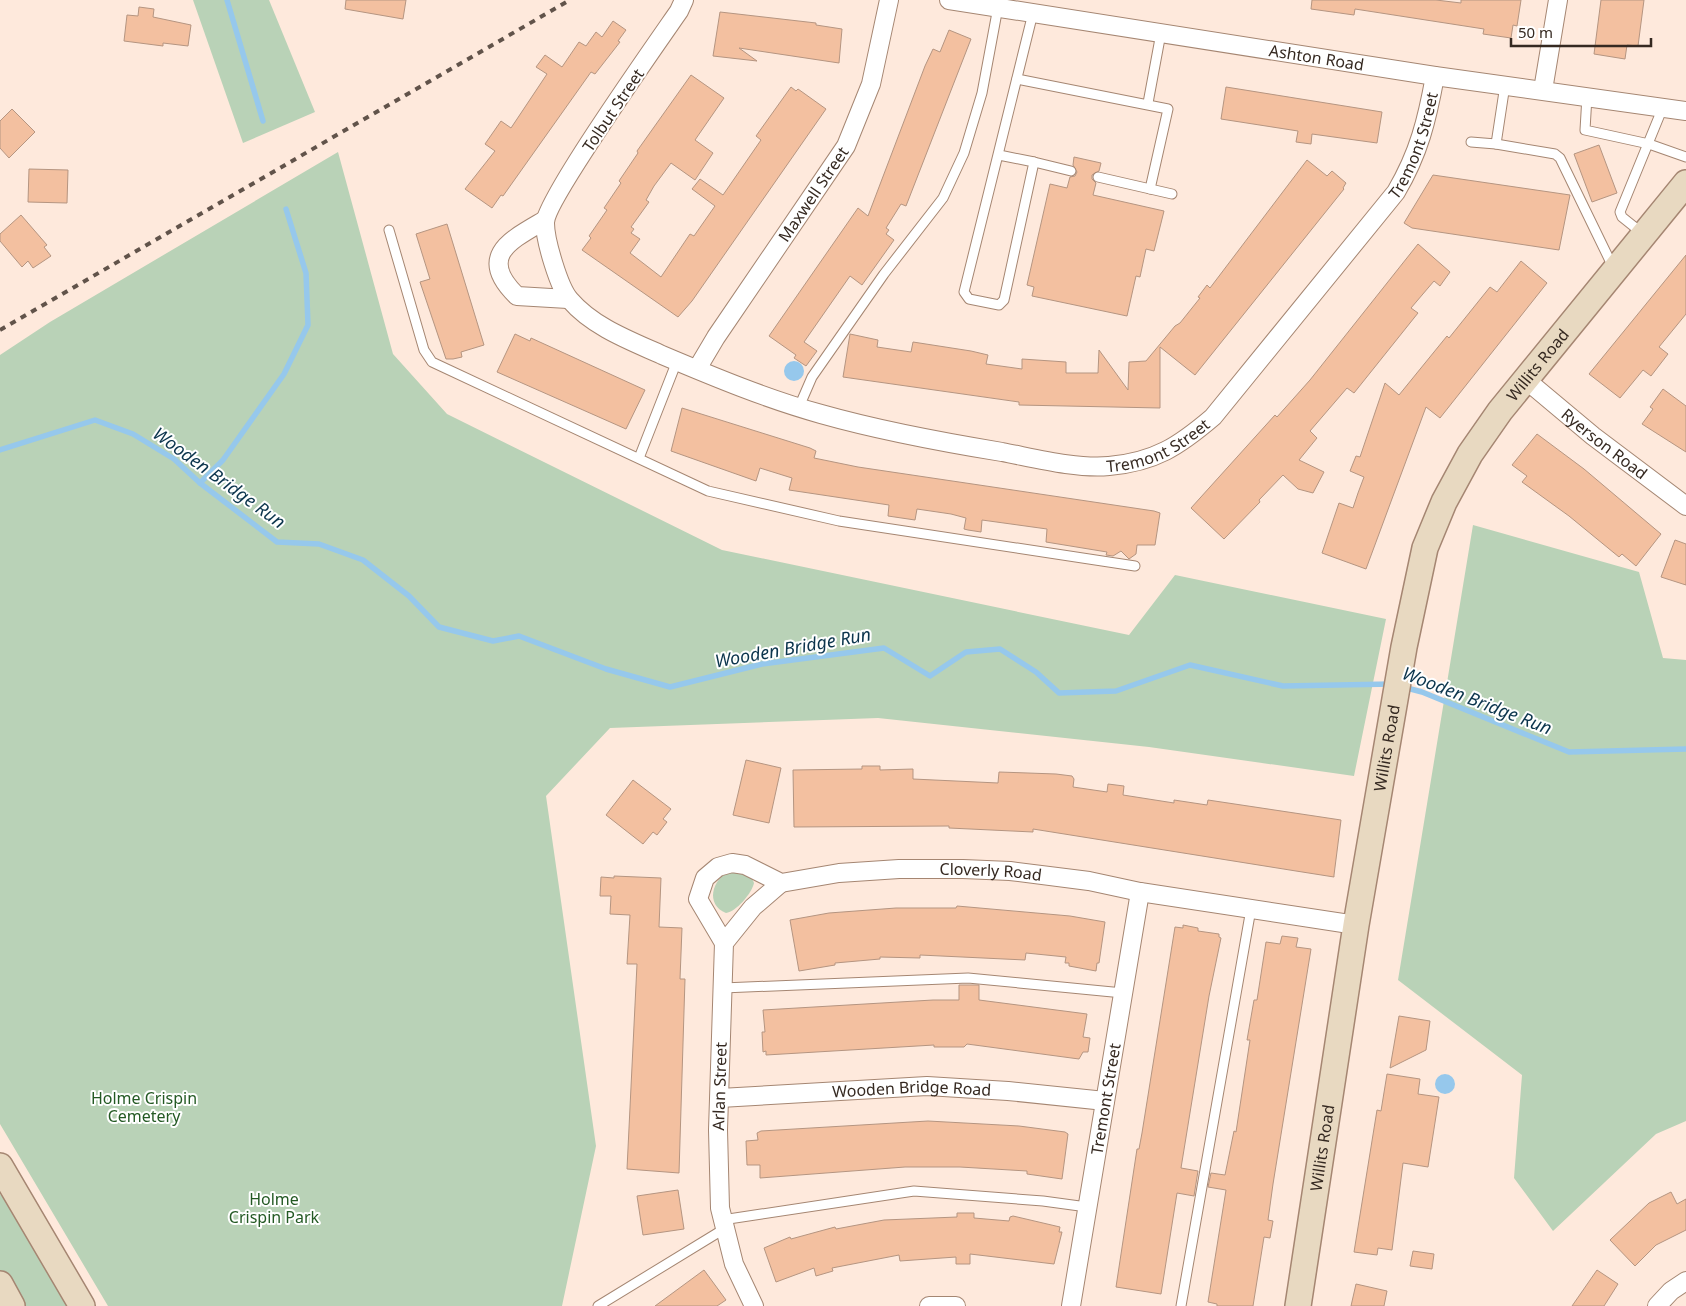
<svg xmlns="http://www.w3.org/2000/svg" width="1686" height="1306" viewBox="0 0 1686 1306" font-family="'Noto Sans',sans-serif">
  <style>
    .green { fill: #b9d2b7 }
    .water { fill: #96c8ec }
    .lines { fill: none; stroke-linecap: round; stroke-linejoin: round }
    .stream { stroke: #96c8ec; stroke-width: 5.5 }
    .building { fill: #f3c0a0; stroke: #b59581 }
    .lane-casing { stroke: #a58672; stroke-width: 11 }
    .street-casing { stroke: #a58672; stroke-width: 20 }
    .secondary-casing { stroke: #a58672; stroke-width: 28 }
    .lane { stroke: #fff; stroke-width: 9 }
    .street { stroke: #fff; stroke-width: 18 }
    .secondary { stroke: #e8d9c1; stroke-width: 25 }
    .rail { stroke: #61534a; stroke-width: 4; stroke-dasharray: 6 6; stroke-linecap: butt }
    .labels { text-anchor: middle; stroke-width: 4; stroke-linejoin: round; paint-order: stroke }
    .street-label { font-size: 16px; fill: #352921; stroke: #fff }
    .park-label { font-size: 16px; fill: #235923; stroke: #fff }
    .water-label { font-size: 18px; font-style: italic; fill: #0c354d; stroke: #fff }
  </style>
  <rect width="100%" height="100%" fill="#fee9dc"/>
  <!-- green -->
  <g class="green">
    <polygon points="193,0 269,0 315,112 243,143"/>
    <polygon points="338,152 393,354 447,414 722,550 1129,635 1175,575 1386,619 1354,776 1149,747 878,718 610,728 546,796 596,1146 562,1306 108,1306 0,1124 0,355 50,322"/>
    <polygon points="1473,525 1639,572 1663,658 1686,660 1686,1121 1656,1134 1553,1231 1514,1178 1522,1075 1398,980"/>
    <path d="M729,872C739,872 750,872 754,883C752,893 736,912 726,913C705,905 712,879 729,872Z"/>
    <polygon points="0,1194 23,1221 70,1306 20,1306 0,1271"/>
  </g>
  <!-- water -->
  <g class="water">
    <circle cx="794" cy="371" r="10"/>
    <circle cx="1445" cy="1084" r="10"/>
  </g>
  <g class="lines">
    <!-- stream -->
    <g class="stream">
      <polyline points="227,0 263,121"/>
      <polyline points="0,450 95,420 133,434 174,459 200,483 277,542 319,544 363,560 409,596 439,627 493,641 519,636 606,669 670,687 762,664 884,648 930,676 966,652 1000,649 1036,672 1059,693 1116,691 1190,665 1283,686 1392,684"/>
      <polyline points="200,483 223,460 284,374 308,325 306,273 286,209"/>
      <polyline points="1403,687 1422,692 1569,752 1686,749"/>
    </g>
  </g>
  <!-- building -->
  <g class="building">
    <polygon points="346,0 406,0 403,19 345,9"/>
    <polygon points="1312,0 1436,0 1461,3 1461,0 1521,0 1517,26 1513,25 1511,38 1483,34 1484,29 1355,9 1354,15 1311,9"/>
    <polygon points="1601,0 1644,0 1638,46 1627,45 1625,59 1594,54"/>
    <polygon points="139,7 154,9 153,17 191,25 188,46 163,43 163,46 124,41 127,15 138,16"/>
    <polygon points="720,12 816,23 816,25 842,29 839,63 739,48 757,61 713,56"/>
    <polygon points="613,21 626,30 618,41 620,42 595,74 591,72 503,196 501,195 492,208 465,189 495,151 485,144 501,121 511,128 547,74 536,67 545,55 562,67 579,42 586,46 596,32 602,37"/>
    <polygon points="949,30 971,39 906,206 901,204 886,228 889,230 886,234 894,240 862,285 850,276 804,342 817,351 806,366 794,358 796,355 769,336 858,208 868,216 925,66 933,49 940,52"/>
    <polygon points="691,75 724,98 695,140 713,153 695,180 671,163 654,186 646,200 649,202 631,227 634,229 631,233 640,239 630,253 661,277 690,234 694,236 715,206 692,189 700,179 723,195 761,140 756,136 791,87 796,91 798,89 826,109 692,301 678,317 582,250 591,238 589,236 607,210 604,208 621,183 619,181 638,153 637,151"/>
    <polygon points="1226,87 1382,112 1377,143 1312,134 1311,144 1296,142 1298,131 1221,119"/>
    <polygon points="12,109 35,132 9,158 0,148 0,121"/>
    <polygon points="1599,145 1617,193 1592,202 1574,154"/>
    <polygon points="1074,157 1101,163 1099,171 1092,175 1092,179 1096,183 1093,195 1164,211 1154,251 1146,249 1140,277 1136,276 1127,316 1032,296 1034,287 1027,285 1050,184 1067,188 1070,177 1075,176 1077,172 1073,165"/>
    <polygon points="1307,160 1327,176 1332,171 1346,183 1343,188 1344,189 1195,375 1160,347 1160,408 1019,405 1019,402 843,377 850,334 878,340 877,347 911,352 913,342 971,351 988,355 986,364 1022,369 1022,359 1066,362 1066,373 1098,373 1099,350 1128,390 1129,362 1146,361 1175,326 1180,323 1200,298 1198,297 1207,285 1210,288"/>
    <polygon points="29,169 68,170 67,203 28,202"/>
    <polygon points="1433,175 1570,195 1559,250 1412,228 1404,223"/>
    <polygon points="21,215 47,245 44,247 51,256 33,268 28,261 22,267 0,241 0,234"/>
    <polygon points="447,224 484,345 461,352 462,357 453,359 446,359 420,282 430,279 416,234"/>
    <polygon points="1418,244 1450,272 1440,286 1434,281 1411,308 1418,313 1354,393 1347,388 1310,431 1317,438 1299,460 1324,472 1313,493 1298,489 1283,475 1259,500 1260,502 1224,539 1191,508 1275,415 1277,417 1310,380"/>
    <polygon points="1686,255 1686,314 1659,347 1668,354 1651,376 1643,370 1620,398 1589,374"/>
    <polygon points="1521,261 1547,283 1440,418 1426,407 1366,569 1322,553 1339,503 1353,508 1358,493 1364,477 1350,471 1356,456 1360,457 1385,383 1399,395 1447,336 1449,338 1490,287 1497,292"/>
    <polygon points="515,334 530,341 531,338 645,390 626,429 497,372"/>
    <polygon points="1663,389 1686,406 1686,452 1642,424 1653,409 1650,407"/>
    <polygon points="682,408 810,448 816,451 814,458 858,467 1154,511 1160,513 1155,545 1137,545 1136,554 1129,559 1121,551 1113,556 1106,555 1107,552 1046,542 1047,529 982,520 981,532 968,530 964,529 966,518 951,514 917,509 915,520 888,516 889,505 789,490 792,478 760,468 756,481 671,451"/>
    <polygon points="1537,434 1584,469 1661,534 1636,566 1622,554 1619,557 1569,516 1522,482 1527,476 1512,465"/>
    <polygon points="1675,540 1686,544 1686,585 1661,577"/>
    <polygon points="746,760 781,768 769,823 733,815"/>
    <polygon points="862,766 880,766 880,770 913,769 913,779 998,783 999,772 1056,774 1072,776 1074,779 1073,787 1107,792 1108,784 1124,786 1123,795 1174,803 1174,800 1207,805 1208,800 1341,820 1334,875 1334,877 1296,871 1033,829 1033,832 949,828 949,826 794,827 793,770 862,769"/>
    <polygon points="633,780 671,809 663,819 667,822 657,835 653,832 643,844 606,815"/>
    <polygon points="614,876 661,878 659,927 682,928 680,979 685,979 679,1173 627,1169 637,964 627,964 630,915 610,914 611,896 600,896 601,877 614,878"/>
    <polygon points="957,906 1070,916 1105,922 1099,963 1097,963 1096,971 1069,966 1069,963 1065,963 1066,957 1026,953 1025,960 920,955 920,958 880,957 880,959 835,963 835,965 799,971 790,920 829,913 896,908 956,908"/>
    <polygon points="1183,925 1198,928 1198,931 1219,934 1219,937 1221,938 1209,996 1181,1168 1198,1171 1194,1196 1177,1193 1161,1294 1116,1287 1137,1149 1139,1149 1142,1133 1175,927 1183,928"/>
    <polygon points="1282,936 1298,938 1296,947 1311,949 1273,1184 1268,1220 1273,1221 1270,1238 1264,1237 1253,1306 1217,1306 1217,1304 1208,1302 1226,1190 1208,1187 1211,1173 1225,1175 1234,1131 1236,1132 1250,1040 1247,1040 1254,1000 1257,1000 1266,942 1280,944"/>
    <polygon points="959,985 979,985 979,1000 1087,1014 1083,1037 1090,1038 1088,1052 1083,1052 1079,1059 967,1044 964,1047 934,1047 934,1045 766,1055 766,1051 763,1052 762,1032 765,1032 763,1010 933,1000 959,1000"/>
    <polygon points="1399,1016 1430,1021 1426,1050 1390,1068"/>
    <polygon points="1387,1074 1420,1079 1418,1094 1439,1097 1428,1167 1403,1163 1392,1250 1378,1248 1377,1255 1354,1252 1377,1110 1381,1111"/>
    <polygon points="928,1121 1019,1126 1065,1132 1068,1134 1062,1179 1027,1174 1027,1171 960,1167 905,1167 760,1178 760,1165 747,1165 746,1141 758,1140 757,1133 761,1131"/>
    <polygon points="678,1190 684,1229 643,1235 637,1196"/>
    <polygon points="1671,1192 1677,1204 1686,1199 1686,1230 1656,1245 1635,1266 1610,1240 1649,1203"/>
    <polygon points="957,1213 974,1213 974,1218 1009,1221 1010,1217 1013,1216 1060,1227 1059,1232 1062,1232 1054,1264 970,1254 970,1264 956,1264 956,1257 900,1261 899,1255 832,1268 833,1271 816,1276 814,1268 776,1282 764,1248 790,1237 791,1239 835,1227 836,1229 884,1220 957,1217"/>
    <polygon points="1413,1251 1434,1254 1432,1269 1410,1266"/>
    <polygon points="704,1270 726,1300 717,1306 655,1306"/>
    <polygon points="1597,1270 1618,1284 1604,1306 1572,1306"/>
    <polygon points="1356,1284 1387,1291 1384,1306 1351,1306"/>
  </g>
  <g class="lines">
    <!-- lane casing -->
    <g class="lane-casing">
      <g id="lane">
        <polyline points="1017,79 1168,109 1150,189"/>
        <polyline points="1587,96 1585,130 1649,144 1686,157"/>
        <polyline points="1148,103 1161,33"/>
        <polyline points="1471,142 1496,144 1505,85"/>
        <polyline points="1496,144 1555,154 1560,158 1614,269"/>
        <polyline points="999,155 1034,162 1004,300 999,305 969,299 964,292 1033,13"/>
        <polyline points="1034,162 1071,171"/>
        <polyline points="1098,177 1172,194"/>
        <polyline points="389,230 424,350 432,362 708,491 839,521 1135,566"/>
        <polyline points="1642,233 1622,217 1620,212 1663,107"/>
        <polyline points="799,407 812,377 884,274 943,198 964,153 982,93 998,7"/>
        <polyline points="639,458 677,361"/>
        <polyline points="723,988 968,978 1123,993"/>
        <polyline points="722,1220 914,1191 1043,1201 1087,1207"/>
        <polyline points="598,1306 724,1229"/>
        <polyline points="1181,1306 1251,909"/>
      </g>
    </g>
    <!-- street casing -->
    <g class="street-casing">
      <g id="street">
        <path id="s1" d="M684,0L679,11C659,40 545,201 545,223C545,240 559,288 570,300C593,327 631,341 662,355C714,377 767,399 821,414C881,431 941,442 1002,452C1034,458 1076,469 1109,466C1155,462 1179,446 1213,417L1396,192C1419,153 1427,120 1435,76"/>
        <path id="s2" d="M949,0L1435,76L1686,111"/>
        <polyline points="1543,90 1558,0"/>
        <path d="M545,220C511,240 476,256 517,296L568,299"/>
        <path id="s3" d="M697,369L716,337L846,146L871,84L889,0"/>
        <path id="s4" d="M1526,380L1593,436L1686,506"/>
        <path id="s5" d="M724,943L698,899L705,878L718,867L732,863L745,865L781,883L839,873L899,869H963L1010,871L1089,881L1140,892L1356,925"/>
        <path id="s6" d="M720,1098L927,1086L1008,1091L1105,1101"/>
        <path id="s7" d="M754,1306L734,1264L720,1208L718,1130L724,943L753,907L781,883"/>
        <polyline points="929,1306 956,1306"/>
        <path id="s8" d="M1071,1306L1140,892"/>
        <polyline points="1657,1306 1671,1291 1686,1281"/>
      </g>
    </g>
    <!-- secondary casing -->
    <g class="secondary-casing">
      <g id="secondary">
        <polyline points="0,1166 82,1306"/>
        <polyline points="0,1284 12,1306"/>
        <path id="s9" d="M1298,1306L1356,925L1404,647L1425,548L1444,502L1470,454L1500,411L1686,183"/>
      </g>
    </g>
    <!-- lane -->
    <use href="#lane" class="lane"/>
    <!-- street -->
    <use href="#street" class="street"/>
    <!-- secondary -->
    <use href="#secondary" class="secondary"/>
    <!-- rail -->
    <polyline class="rail" points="0,330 570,0"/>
  </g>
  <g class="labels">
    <!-- street labels -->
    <g class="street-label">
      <text dy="6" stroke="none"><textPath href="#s2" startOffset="372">Ashton Road</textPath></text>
      <text transform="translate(613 110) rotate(-56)" y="6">Tolbut Street</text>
      <text dy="6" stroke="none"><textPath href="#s1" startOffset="1374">Tremont Street</textPath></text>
      <text dy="6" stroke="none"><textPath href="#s3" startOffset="210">Maxwell Street</textPath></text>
      <text dy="6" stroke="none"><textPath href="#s9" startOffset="985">Willits Road</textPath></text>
      <text dy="6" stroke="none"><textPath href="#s1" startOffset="970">Tremont Street</textPath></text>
      <text dy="6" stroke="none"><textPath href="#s4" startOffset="101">Ryerson Road</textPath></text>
      <text dy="6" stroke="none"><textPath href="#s9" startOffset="565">Willits Road</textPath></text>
      <text dy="6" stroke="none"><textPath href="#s5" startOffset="369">Cloverly Road</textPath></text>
      <text dy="6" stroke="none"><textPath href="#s7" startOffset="226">Arlan Street</textPath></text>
      <text dy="6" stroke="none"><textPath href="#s6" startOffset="192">Wooden Bridge Road</textPath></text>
      <text dy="6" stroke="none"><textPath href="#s8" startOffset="210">Tremont Street</textPath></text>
      <text dy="6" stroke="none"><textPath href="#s9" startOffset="160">Willits Road</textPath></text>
    </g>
    <!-- park labels -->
    <g class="park-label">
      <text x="144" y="1104">Holme Crispin<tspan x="144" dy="18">Cemetery</tspan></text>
      <text x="274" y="1205">Holme<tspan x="274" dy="18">Crispin Park</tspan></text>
    </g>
    <!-- water labels -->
    <g class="water-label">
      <text transform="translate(219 478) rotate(36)" y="6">Wooden Bridge Run</text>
      <text transform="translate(793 648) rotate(-10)" y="6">Wooden Bridge Run</text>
      <text transform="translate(1477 701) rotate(21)" y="6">Wooden Bridge Run</text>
    </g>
  </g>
  <!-- scale -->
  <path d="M1511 38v8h140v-8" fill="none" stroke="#352921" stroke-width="2.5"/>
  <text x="1518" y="38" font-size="15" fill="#352921" stroke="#ffffff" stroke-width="4" paint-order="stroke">50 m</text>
</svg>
